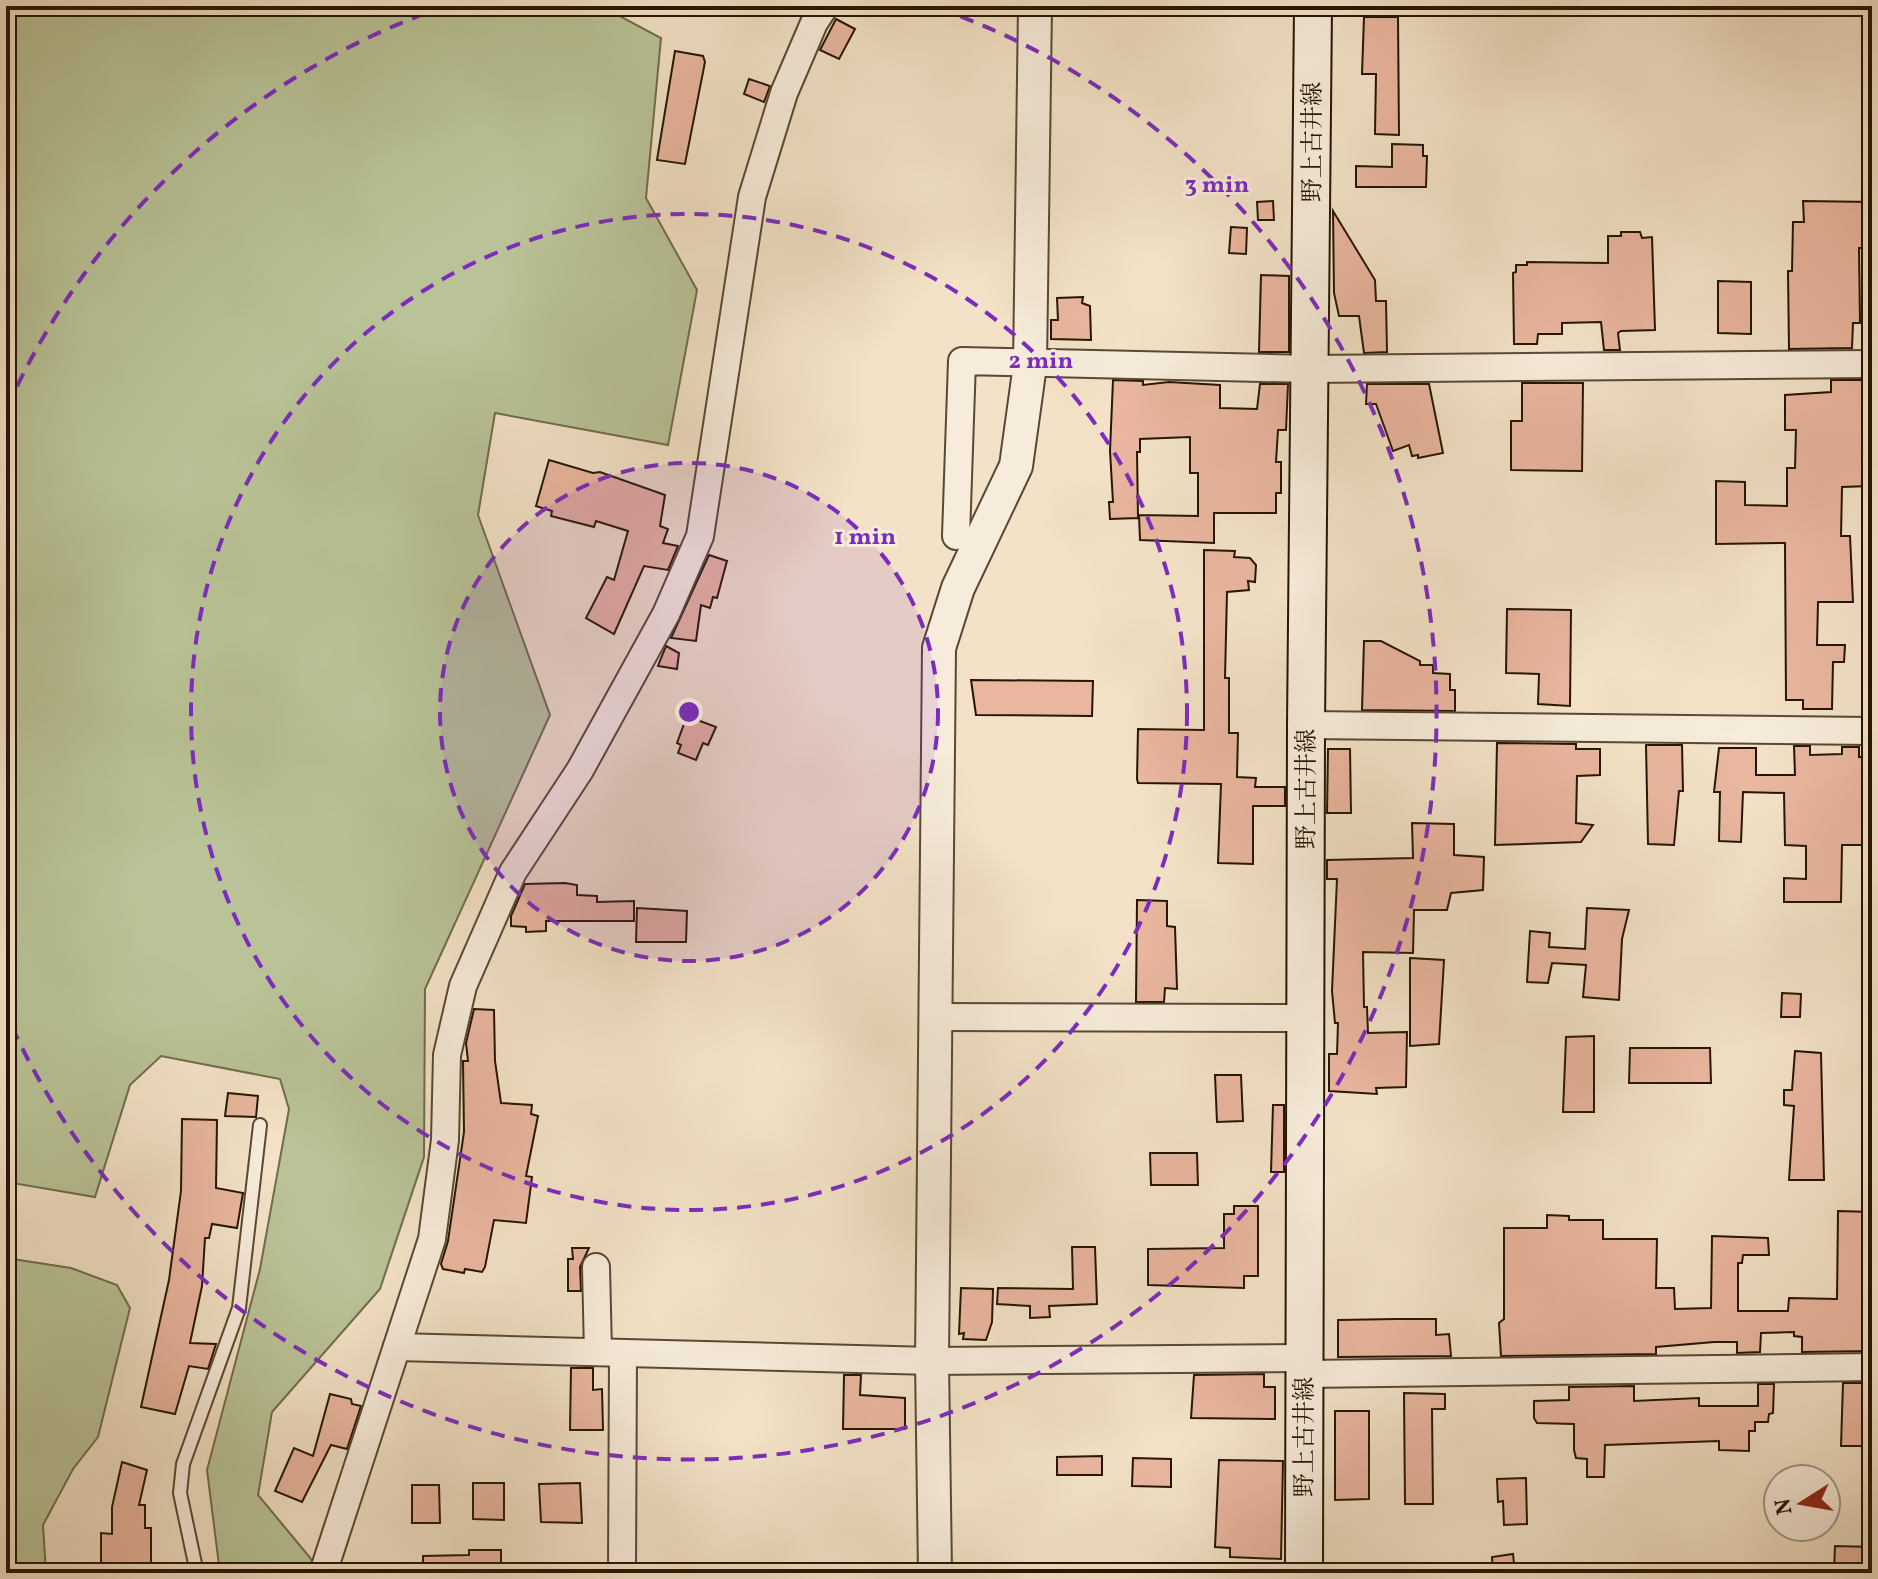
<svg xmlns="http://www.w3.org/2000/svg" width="1878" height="1579" viewBox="0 0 1878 1579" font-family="Vollkorn,'Noto Serif JP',serif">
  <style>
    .green { fill: #b9c397; stroke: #706c4c; stroke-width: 2 }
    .building { fill: #e9b69f; stroke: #261502; stroke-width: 2 }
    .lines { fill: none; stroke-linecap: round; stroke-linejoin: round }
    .service-casing { stroke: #594833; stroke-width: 16 }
    .minor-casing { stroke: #594833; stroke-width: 30 }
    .tertiary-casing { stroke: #594833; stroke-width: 36 }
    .secondary-casing { stroke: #261502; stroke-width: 40 }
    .service { stroke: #f7ecdb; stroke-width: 12 }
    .minor { stroke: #f7ecdb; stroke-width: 26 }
    .tertiary { stroke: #f7ecdb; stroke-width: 32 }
    .secondary { stroke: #f7ecdb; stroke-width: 36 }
    .ring { fill: none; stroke: #7b2cbf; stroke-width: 4; stroke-dasharray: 14 10 }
    .labels { text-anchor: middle; stroke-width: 6; stroke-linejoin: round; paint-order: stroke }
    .street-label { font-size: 24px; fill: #261502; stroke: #f7ecdb }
    .centre { fill: #7b2cbf; stroke: #f7ecdb; stroke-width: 4 }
    .ring-label { font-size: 24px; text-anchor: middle; font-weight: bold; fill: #7b2cbf; stroke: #f7ecdb; stroke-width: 6; stroke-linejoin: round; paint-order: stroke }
  </style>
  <rect width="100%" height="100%" fill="#f3e2c7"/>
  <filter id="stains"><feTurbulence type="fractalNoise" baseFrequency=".0025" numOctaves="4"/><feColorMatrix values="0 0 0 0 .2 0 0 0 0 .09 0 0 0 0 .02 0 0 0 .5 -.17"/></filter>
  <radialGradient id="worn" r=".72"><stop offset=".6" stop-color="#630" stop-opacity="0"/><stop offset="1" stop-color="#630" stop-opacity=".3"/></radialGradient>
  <!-- green -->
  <g class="green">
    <polygon points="6,6 601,6 661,38 646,198 697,290 668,445 495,413 478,515 550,715 425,989 424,1157 380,1289 272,1412 258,1495 312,1560 308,1573 220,1573 207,1470 260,1269 289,1109 280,1079 161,1056 130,1085 95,1197 6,1182"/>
    <polygon points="6,1258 71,1268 117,1285 130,1308 98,1437 73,1469 43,1525 46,1573 6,1573"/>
  </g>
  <!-- building -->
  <g class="building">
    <polygon points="1364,17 1398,17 1399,135 1375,134 1376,74 1362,74"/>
    <polygon points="836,19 855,29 839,59 820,50"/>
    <polygon points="675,51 703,56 705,62 685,164 657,160"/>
    <polygon points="749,79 770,86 764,102 744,94"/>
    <polygon points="1392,144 1423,145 1423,156 1427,156 1426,187 1356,187 1356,166 1392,167"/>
    <polygon points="1273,201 1274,220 1258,220 1257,202"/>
    <polygon points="1803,201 1872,202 1872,248 1859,248 1860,323 1853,323 1852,348 1789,349 1788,271 1792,271 1793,222 1804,222"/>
    <polygon points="1333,211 1375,280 1376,301 1386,301 1387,352 1364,353 1359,316 1339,316 1334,293"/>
    <polygon points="1231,227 1247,228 1246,254 1229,253"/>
    <polygon points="1621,232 1640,232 1642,238 1652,237 1655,330 1621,331 1618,333 1620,350 1604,350 1601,322 1562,323 1562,334 1538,334 1537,344 1514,344 1513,273 1516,272 1516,265 1527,265 1527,262 1608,263 1608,236 1621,236"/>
    <polygon points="1261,275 1289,276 1289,352 1259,352"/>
    <polygon points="1718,281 1751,282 1751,334 1718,333"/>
    <polygon points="1083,297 1082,303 1090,306 1091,340 1051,339 1051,320 1058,320 1057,298"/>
    <polygon points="1113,380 1143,381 1143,385 1169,382 1220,385 1220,408 1257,409 1260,384 1288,384 1286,430 1278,430 1276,462 1281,462 1281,493 1276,493 1276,513 1214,513 1214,543 1140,540 1139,515 1198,516 1198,473 1190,473 1190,437 1140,439 1140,452 1137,452 1138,518 1110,519 1109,502 1113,502 1110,451"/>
    <polygon points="1831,380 1872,380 1870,486 1842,487 1841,536 1850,536 1853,602 1818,602 1817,645 1845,645 1844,662 1833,662 1832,709 1803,709 1803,700 1786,700 1785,543 1716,544 1716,481 1745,482 1745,505 1787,506 1787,468 1795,468 1796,430 1785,430 1785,395 1831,392"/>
    <polygon points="1522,383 1583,383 1582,471 1511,470 1511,421 1522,421"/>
    <polygon points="1367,384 1429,384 1443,453 1418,458 1418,455 1412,456 1409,445 1393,451 1376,404 1366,404"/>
    <polygon points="549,460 593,473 600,472 665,495 660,526 668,529 663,543 678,546 668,570 644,566 614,634 586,618 607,577 614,580 628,531 596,521 594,527 551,516 552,511 536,506"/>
    <polygon points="1204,550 1235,551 1234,557 1250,558 1256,565 1255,582 1248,581 1249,590 1227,592 1225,678 1229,678 1229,733 1238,733 1237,777 1256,778 1255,787 1285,787 1285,806 1253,806 1253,864 1218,863 1221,784 1138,783 1137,779 1138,729 1204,730"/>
    <polygon points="709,555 727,561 717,598 713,597 710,608 701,605 696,641 671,638"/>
    <polygon points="1507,609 1571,610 1570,706 1538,704 1539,674 1506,673"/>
    <polygon points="1364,641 1381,641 1420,661 1420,665 1433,665 1433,673 1450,674 1450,690 1455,690 1455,711 1362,710"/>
    <polygon points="666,646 679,653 677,669 658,666"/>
    <polygon points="971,680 1093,681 1092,716 976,715"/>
    <polygon points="687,716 716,727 708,745 703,743 696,760 678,753 681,745 677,743"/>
    <polygon points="1497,743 1576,744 1576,749 1600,749 1600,775 1577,776 1576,823 1593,825 1581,842 1495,845"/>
    <polygon points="1646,745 1682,745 1683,791 1679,791 1674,845 1648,844"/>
    <polygon points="1794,746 1810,746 1810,755 1842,754 1842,747 1859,747 1859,757 1872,757 1872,845 1842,845 1841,902 1784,902 1784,878 1806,879 1806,846 1785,845 1784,793 1743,792 1741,842 1719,841 1720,792 1714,792 1719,748 1756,748 1756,775 1795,775"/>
    <polygon points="1328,749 1350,749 1351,813 1327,813"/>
    <polygon points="1412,823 1454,824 1454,855 1484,857 1483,890 1451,893 1447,910 1414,910 1413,953 1363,952 1364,1007 1367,1007 1368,1033 1407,1032 1406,1087 1376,1088 1377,1094 1329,1091 1329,1054 1337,1054 1338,1023 1335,1023 1332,991 1337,879 1327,879 1327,860 1413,858"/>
    <polygon points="565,883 577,885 577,895 597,896 597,902 634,901 634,921 546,921 546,931 526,932 526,927 511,926 511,916 525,884"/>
    <polygon points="1137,900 1167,901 1167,926 1175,927 1177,989 1165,988 1164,1002 1136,1002"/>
    <polygon points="637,908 687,911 686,942 636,942"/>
    <polygon points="1587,908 1629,910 1622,939 1619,1000 1583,997 1586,965 1552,963 1548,983 1527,982 1530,931 1550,933 1549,947 1585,949"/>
    <polygon points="1410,958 1444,960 1439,1044 1410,1046"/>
    <polygon points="1782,993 1801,994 1800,1017 1781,1017"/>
    <polygon points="474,1009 494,1010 495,1061 501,1103 532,1105 531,1114 538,1116 526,1176 532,1177 526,1223 494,1220 485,1267 482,1272 465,1269 464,1273 443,1269 441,1264 448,1241 464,1132 463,1061 468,1061 466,1043"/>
    <polygon points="1594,1036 1594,1112 1563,1112 1566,1037"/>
    <polygon points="1630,1048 1710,1048 1711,1083 1629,1083"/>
    <polygon points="1795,1051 1821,1053 1824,1180 1789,1180 1794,1106 1784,1105 1784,1090 1792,1090"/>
    <polygon points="1215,1075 1241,1075 1243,1121 1217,1122"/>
    <polygon points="228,1093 258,1096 256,1117 225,1116"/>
    <polygon points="1273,1105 1284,1105 1284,1172 1271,1172"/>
    <polygon points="182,1119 217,1120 216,1188 243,1193 237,1228 212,1224 209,1238 205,1238 202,1286 190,1343 216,1344 208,1369 189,1366 175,1414 141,1407 169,1280 181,1191"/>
    <polygon points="1150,1153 1197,1153 1198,1185 1151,1185"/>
    <polygon points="1234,1206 1258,1206 1258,1276 1244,1276 1244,1288 1148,1285 1148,1249 1224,1248 1224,1214 1234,1214"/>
    <polygon points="1838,1211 1872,1212 1872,1351 1802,1352 1802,1337 1794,1336 1794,1332 1761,1333 1760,1352 1737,1353 1737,1342 1714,1342 1656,1347 1656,1354 1501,1356 1499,1323 1504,1319 1504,1228 1547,1228 1547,1215 1569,1216 1569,1220 1603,1220 1603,1239 1657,1239 1656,1288 1674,1288 1675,1309 1711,1308 1712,1236 1768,1238 1769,1255 1743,1255 1742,1263 1738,1263 1738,1311 1788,1311 1789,1298 1837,1299"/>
    <polygon points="1072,1247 1095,1247 1097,1304 1049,1306 1050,1317 1030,1318 1030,1306 997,1304 998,1288 1073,1289"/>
    <polygon points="572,1248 589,1248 580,1267 581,1291 568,1291 568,1259 573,1259"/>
    <polygon points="961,1288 993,1289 992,1322 986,1340 963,1339 964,1333 959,1334"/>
    <polygon points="1396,1319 1436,1319 1436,1335 1449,1334 1451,1356 1338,1357 1338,1320"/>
    <polygon points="571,1368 593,1368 593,1390 602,1389 603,1430 570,1430"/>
    <polygon points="1264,1374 1264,1387 1275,1387 1275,1419 1191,1418 1194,1375"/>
    <polygon points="844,1375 861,1375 860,1395 905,1398 905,1429 843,1429"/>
    <polygon points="1843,1383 1868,1383 1864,1446 1841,1446"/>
    <polygon points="1758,1384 1774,1384 1773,1413 1769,1414 1768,1422 1755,1422 1755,1431 1749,1431 1749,1451 1719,1450 1719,1441 1605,1445 1604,1477 1587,1477 1587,1459 1576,1458 1574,1450 1574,1424 1537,1423 1534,1418 1534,1401 1569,1400 1569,1387 1634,1386 1634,1401 1699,1398 1699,1406 1758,1406"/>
    <polygon points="1404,1393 1445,1394 1445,1409 1432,1409 1433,1504 1405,1504"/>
    <polygon points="330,1394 351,1399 352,1404 361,1406 347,1449 331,1445 302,1502 275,1491 294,1448 313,1456"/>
    <polygon points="1335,1411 1369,1411 1369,1499 1335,1500"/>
    <polygon points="1102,1456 1102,1475 1057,1475 1057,1457"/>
    <polygon points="1133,1458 1171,1459 1171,1487 1132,1486"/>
    <polygon points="1219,1460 1283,1461 1281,1559 1230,1557 1230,1548 1215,1547"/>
    <polygon points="122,1462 147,1470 139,1505 145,1505 145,1528 151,1528 151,1565 101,1564 101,1533 112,1534 112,1507"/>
    <polygon points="1526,1478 1527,1524 1504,1525 1503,1501 1498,1502 1497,1479"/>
    <polygon points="473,1483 504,1483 504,1520 473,1519"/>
    <polygon points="580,1483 582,1523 541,1522 539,1484"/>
    <polygon points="412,1485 439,1485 440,1523 412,1523"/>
    <polygon points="1835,1546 1872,1547 1872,1573 1834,1573"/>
    <polygon points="469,1550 501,1550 501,1573 423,1573 423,1556 469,1555"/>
    <polygon points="1513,1554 1515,1573 1493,1573 1492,1557"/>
  </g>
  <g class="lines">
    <!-- service casing -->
    <g class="service-casing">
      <polyline id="service" points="197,1573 180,1493 183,1464 239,1308 260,1125"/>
    </g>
    <!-- minor casing -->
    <g class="minor-casing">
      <g id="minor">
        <polyline points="956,536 962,361 1310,369 1872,364"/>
        <polyline points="1306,725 1872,731"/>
        <polyline points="935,1017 1307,1018"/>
        <polyline points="596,1267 598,1352"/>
        <polyline points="397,1347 932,1361 1304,1358"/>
        <polyline points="1304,1374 1872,1367"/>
        <polyline points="323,1573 432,1239 445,1140 447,1055 463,986 513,872 580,770 666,614 700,536 752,197 784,93 814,23 825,6"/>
        <polyline points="622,1573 623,1356"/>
      </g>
    </g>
    <!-- tertiary casing -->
    <g class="tertiary-casing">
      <polyline id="tertiary" points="935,1573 932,1361 939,648 958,588 1016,466 1030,365 1035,6"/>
    </g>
    <!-- secondary casing -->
    <g class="secondary-casing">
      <polyline id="secondary" points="1304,1573 1306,725 1313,6"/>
    </g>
    <!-- service -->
    <use href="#service" class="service"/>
    <!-- minor -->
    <use href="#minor" class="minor"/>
    <!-- tertiary -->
    <use href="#tertiary" class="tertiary"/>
    <!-- secondary -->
    <use href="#secondary" class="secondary"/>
  </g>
  <!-- distance rings -->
  <circle cx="689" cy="712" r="249" fill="#7b2cbf" fill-opacity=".12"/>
  <g class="ring">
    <circle cx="689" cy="712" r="249"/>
    <circle cx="689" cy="712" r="498"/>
    <path d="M7 408A747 747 0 0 1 440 8M938 8A747 747 0 1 1 7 1016"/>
  </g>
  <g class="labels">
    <!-- street labels -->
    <g class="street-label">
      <text transform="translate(1312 142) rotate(-90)" y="8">野上古井線</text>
      <text transform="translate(1306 789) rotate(-90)" y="8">野上古井線</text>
      <text transform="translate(1304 1437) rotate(-90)" y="8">野上古井線</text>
    </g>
  </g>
  <circle cx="689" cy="712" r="12" class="centre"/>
  <g class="ring-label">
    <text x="1217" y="192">3 min</text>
    <text x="1041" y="368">2 min</text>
    <text x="865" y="544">1 min</text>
  </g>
  <!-- margin -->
  <rect width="1878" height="1579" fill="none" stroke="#f3e2c7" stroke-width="32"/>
  <rect x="8" y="8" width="1862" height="1563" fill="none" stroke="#261502" stroke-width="4"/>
  <rect x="16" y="16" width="1846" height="1547" fill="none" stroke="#261502" stroke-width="2"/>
  <!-- north arrow -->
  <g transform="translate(1802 1503) rotate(259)"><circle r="38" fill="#f7ecdb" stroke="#a39684" stroke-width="2"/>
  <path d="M0-6L14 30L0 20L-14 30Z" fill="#8f2418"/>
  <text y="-12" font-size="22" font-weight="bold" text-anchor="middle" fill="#261502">N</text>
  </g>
  <rect width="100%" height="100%" filter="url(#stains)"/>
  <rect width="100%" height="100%" fill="url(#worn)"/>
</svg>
